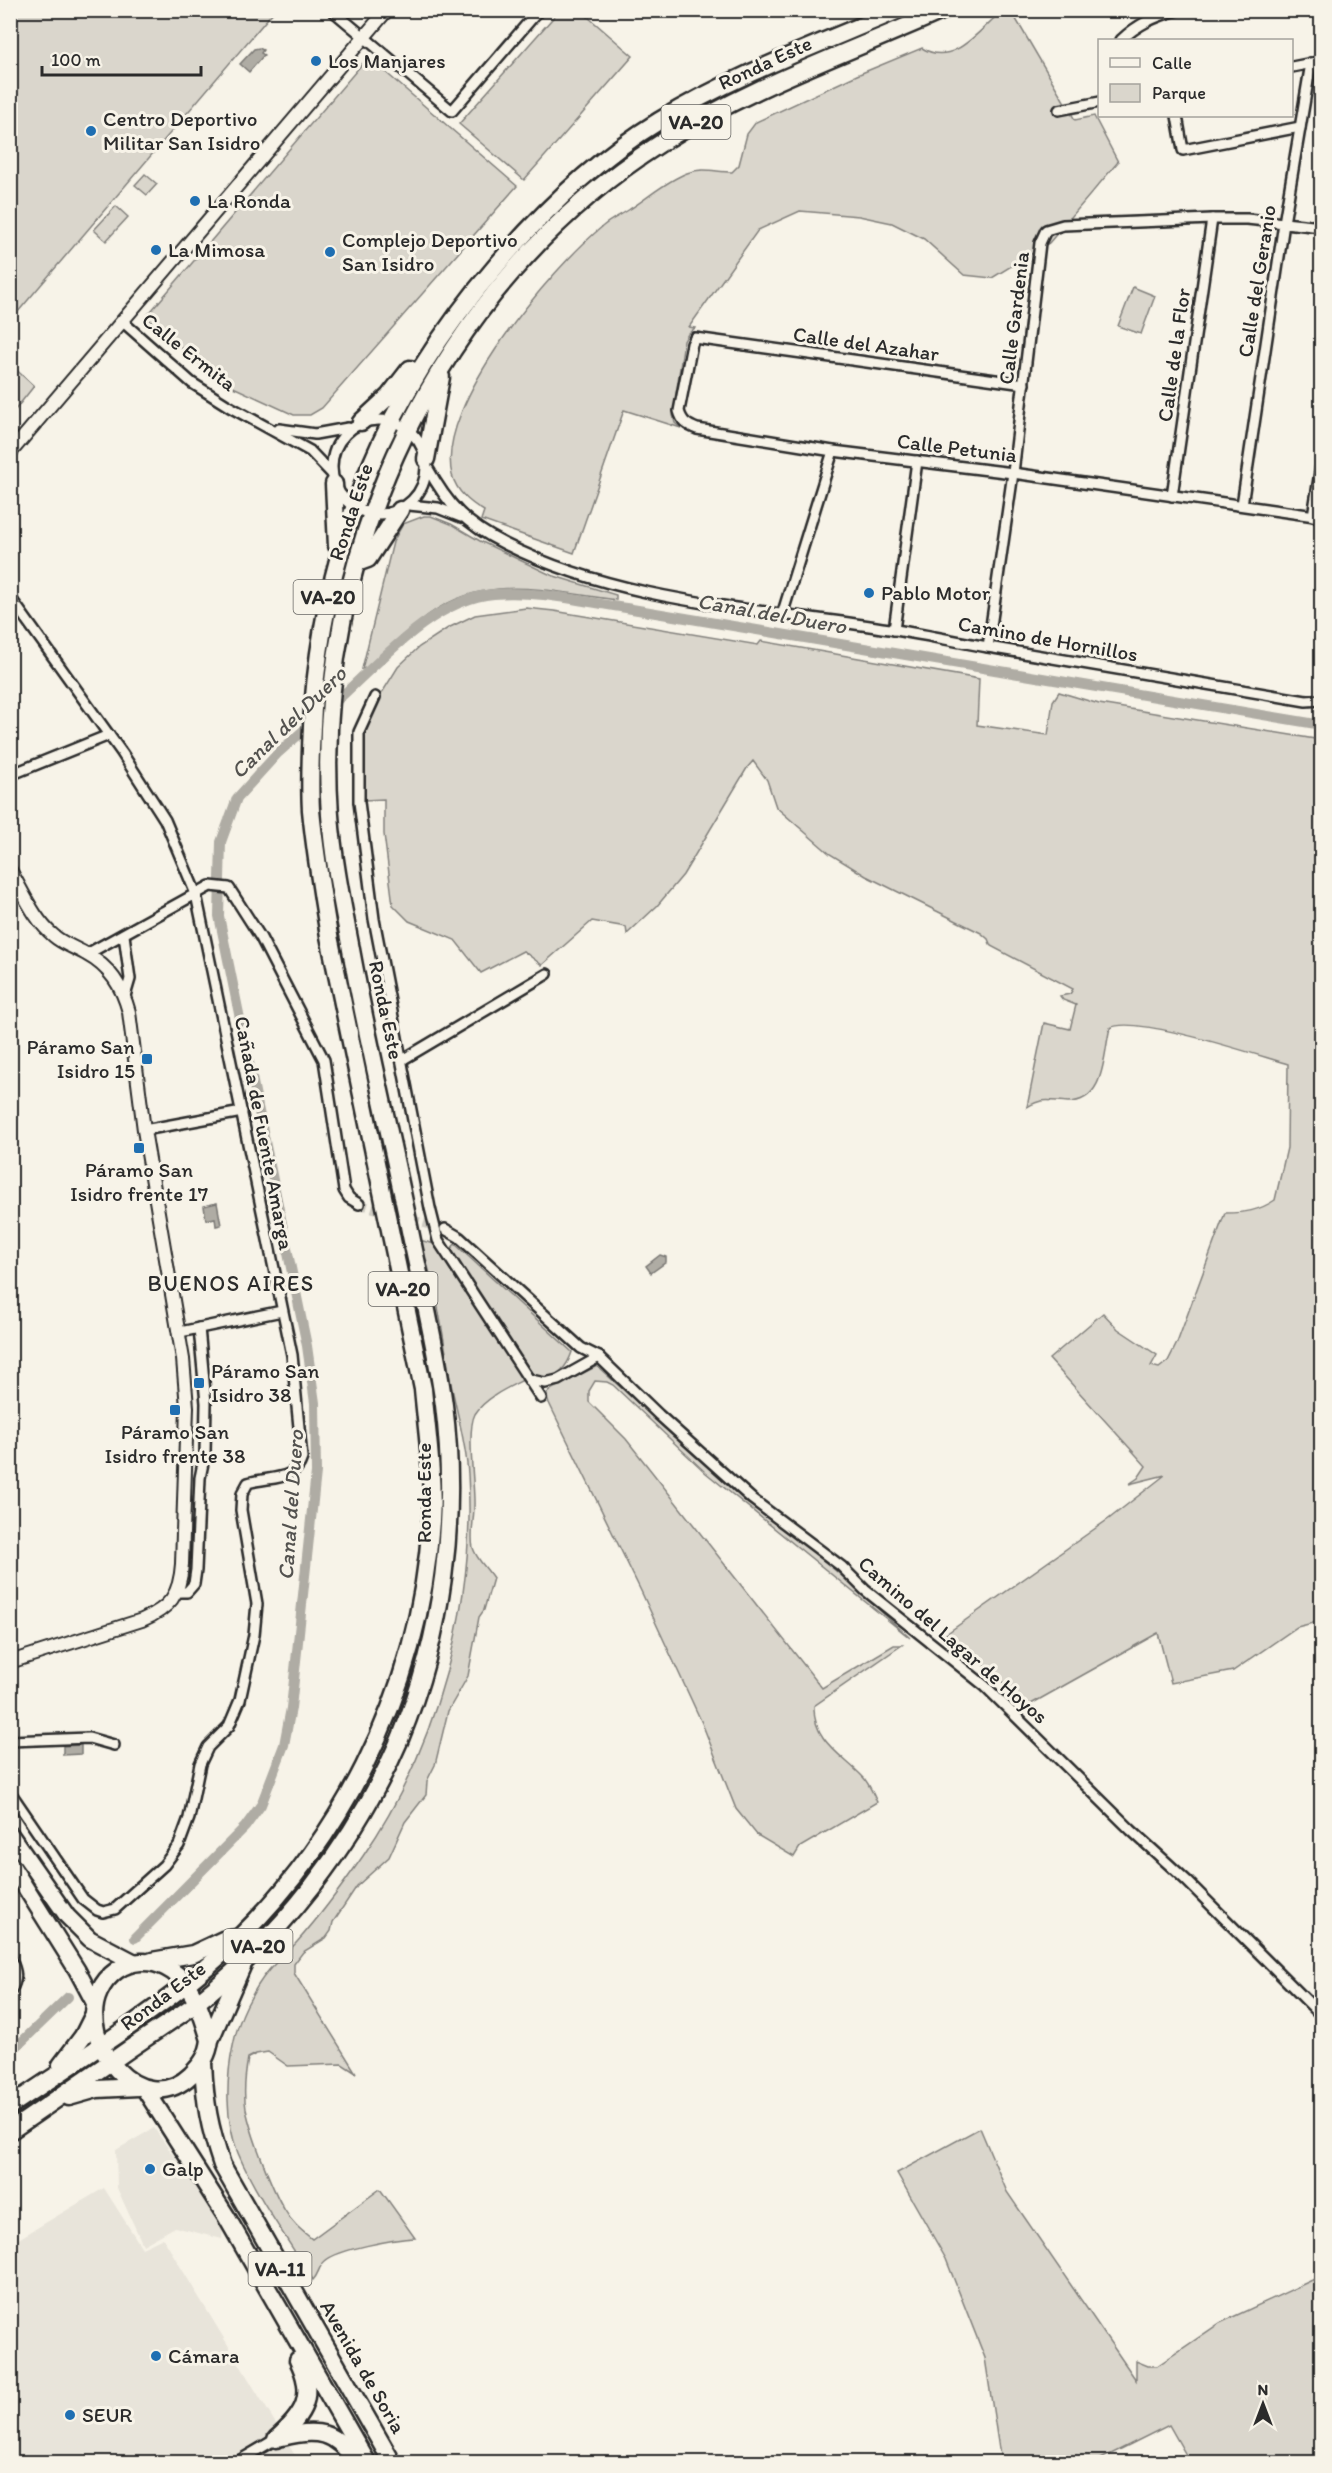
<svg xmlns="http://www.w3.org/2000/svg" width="1332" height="2473" viewBox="0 0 1332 2473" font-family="Itim,sans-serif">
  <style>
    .built { fill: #e8e4da }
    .green { fill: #dad6cc; stroke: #82807c; stroke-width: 1.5 }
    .water { fill: #afaca4; stroke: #7a7874; stroke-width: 1.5 }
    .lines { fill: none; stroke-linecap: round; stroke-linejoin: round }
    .canal { stroke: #afaca4; stroke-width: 10 }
    .minor-tunnel { stroke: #cecbc2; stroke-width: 9; stroke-dasharray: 9 4.5; stroke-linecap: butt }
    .minor-casing { stroke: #2b2b2b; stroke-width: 14 }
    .tertiary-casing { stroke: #2b2b2b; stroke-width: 16 }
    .primary-casing { stroke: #2b2b2b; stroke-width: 20 }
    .trunk-casing { stroke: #2b2b2b; stroke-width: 21 }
    .minor { stroke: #f7f3e8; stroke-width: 9 }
    .tertiary { stroke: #f7f3e8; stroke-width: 12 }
    .primary { stroke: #f7f3e8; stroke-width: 15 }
    .trunk { stroke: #f7f3e8; stroke-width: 16 }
    .poi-dot { fill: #1f6fb2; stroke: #f7f3e8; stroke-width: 2 }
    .labels { text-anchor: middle; stroke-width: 6; stroke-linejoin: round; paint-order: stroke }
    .shield { fill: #f7f3e8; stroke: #686764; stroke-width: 1.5 }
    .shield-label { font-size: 20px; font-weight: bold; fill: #2b2b2b }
    .poi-label { font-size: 21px; fill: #2b2b2b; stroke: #f7f3e8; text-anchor: start }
    .street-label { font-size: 21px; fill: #2b2b2b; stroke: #f7f3e8 }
    .water-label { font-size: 22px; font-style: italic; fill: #53524f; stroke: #f7f3e8 }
    .neighbourhood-label { font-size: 22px; letter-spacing: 1.5px; fill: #2b2b2b; stroke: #f7f3e8 }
  </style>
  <rect width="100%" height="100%" fill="#f7f3e8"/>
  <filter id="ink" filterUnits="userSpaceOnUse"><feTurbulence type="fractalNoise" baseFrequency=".0167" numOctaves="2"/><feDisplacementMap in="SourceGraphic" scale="12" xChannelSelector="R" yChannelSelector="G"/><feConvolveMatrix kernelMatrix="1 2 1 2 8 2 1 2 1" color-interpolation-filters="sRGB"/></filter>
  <g filter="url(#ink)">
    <!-- built -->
    <g class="built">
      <polygon points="154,2128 223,2226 222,2239 175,2227 143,2245 117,2188 116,2150"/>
      <polygon points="104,2188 142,2248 163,2238 299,2462 11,2462 10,2244"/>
    </g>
    <!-- green -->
    <g class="green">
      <polygon points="10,11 274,11 11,320 10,320"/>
      <polygon points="559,11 581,11 633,56 524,180 459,124"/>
      <path d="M1002,11H1011L1013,14L1075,120L1094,116L1118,162L1049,243L992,278L964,275L924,239L892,223L859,216L800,211L758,230L689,327L695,328L688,334L684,341L673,415L675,423L681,428L624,410L574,553L481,520L484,511C469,502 457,492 452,475C435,405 552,268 603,226C611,219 621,215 630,209C649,197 666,181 687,173C704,167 715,172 732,172L739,165L747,134L756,122L857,75L922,48C953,68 979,30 1002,11Z"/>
      <polygon points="368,57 517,186 322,408 310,415 294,415 231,386 196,361 146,317"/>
      <polygon points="145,174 157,184 147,195 135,185"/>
      <polygon points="116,206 128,217 106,241 94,230"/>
      <polygon points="1133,287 1155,296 1141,334 1118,326"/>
      <polygon points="11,365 34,386 11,415"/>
      <path d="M424,516H431L451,524L480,541L551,575L616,595V600C544,591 480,570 418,623C403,636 381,665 362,669L393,542L403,524Z"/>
      <path d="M526,608L554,611L758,645L761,641L979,679L977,725L1048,735L1053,701L1059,692L1099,704L1321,740V1621L1297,1627L1233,1671L1171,1683L1158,1633L1031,1704L1032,1711L992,1672L946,1634L1110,1518L1165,1475L1129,1484L1138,1478L1146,1466L1049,1359L1103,1313L1118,1329L1157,1355L1151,1366L1159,1368L1168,1361L1177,1343L1225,1213C1244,1213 1259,1211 1275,1200L1287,1148L1288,1064C1256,1055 1134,1014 1110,1028C1103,1054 1106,1102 1068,1102C1050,1101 1044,1097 1027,1107L1044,1023L1070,1029L1076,1005L1063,1000L1060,996L1070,994L1073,989L991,946L988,939L981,933L866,876L830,854L776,807L767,780L753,761L747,768L683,875L657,906L627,934L626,927L592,921L542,965L523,951L481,973L455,940L409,921L393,905L384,834V799L364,800L365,731L380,696L398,667L419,647L448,628L475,615Z"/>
      <path d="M419,1240L439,1245L523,1380C507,1388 485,1398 475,1414C466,1431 475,1485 474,1506C474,1519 470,1536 473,1548C477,1560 486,1567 493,1578L484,1610L479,1617L468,1676L448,1711L435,1765L427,1781L426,1795L405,1822L389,1857L357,1886L333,1922L331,1931L326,1938L303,1952L294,1964V1973L356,2073L342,2064L288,2066L268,2052L256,2054L248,2058C245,2075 243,2092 246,2109C251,2134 271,2187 284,2209C291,2222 301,2230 312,2239L380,2189L415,2238C396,2239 338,2249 325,2261C318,2267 319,2274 313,2280C288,2240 256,2196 238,2153C225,2121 226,2079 233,2046C238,2019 252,1991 269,1970C278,1960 288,1952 297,1942C321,1915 343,1885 363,1856C437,1749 476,1603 468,1474C466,1442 456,1410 450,1379C443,1333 436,1284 419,1240Z"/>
      <path d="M455,1244L572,1352C567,1367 559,1376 543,1379L532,1373L449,1251Z"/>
      <path d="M597,1366L691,1451L842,1576L910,1638L706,1473L613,1385L607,1382L595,1381L589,1391V1402L626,1439L822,1688L894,1645H902L814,1706C813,1741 841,1754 863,1777C869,1783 873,1794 877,1802L800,1847L794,1857L757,1835L736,1809L702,1723L641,1591L549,1403L546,1394L552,1389Z"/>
      <polygon points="980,2128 1007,2192 1136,2380 1136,2361 1148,2366 1157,2366 1220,2323 1321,2276 1321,2462 1190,2462 1169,2425 1095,2462 1001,2462 985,2358 946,2259 897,2173"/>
    </g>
    <!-- water -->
    <g class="water">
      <polygon points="259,48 263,50 261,53 264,55 249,72 240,64 254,49"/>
      <polygon points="217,1203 221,1225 216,1226 215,1218 206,1220 204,1206"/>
      <polygon points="660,1255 666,1257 666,1262 651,1273 646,1266"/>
      <polygon points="81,1745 81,1754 63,1755 63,1746"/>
    </g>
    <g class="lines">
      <!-- canal -->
      <g class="canal">
        <path d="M331,706C376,666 432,599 494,594C538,590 584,602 626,608L1322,725"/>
        <polyline points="135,1938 245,1827 261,1805 284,1745 291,1708 316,1472 315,1403 307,1346 219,916 221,842 237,798 278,753 313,722"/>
        <polyline points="10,2053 68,1997"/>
      </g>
      <!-- minor-tunnel -->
      <polyline class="minor-tunnel" points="359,1204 440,1228"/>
      <!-- minor casing -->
      <g class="minor-casing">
        <g id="minor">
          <polyline points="332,10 452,111 539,10"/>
          <path d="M1121,40C1138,24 1154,17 1177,10"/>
          <polyline points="1292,67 1322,61"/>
          <polyline points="1059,110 1100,102"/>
          <polyline points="1177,116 1183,150 1300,127"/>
          <polyline points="123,322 192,383 230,407 310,451 332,474"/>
          <path d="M1024,384L695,338L692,344L679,411C682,422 687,425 697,429L833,451L1013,473L1322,517"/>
          <circle cx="379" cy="467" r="47"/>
          <polyline points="279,429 315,434 348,428"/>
          <path d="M427,467C448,505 465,524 505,544C622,603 755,608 882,628C918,633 953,641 988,647C1094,665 1200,683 1306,701L1322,700"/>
          <polyline points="1172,496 1212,219"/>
          <polyline points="409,505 438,508 461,517"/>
          <polyline points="1242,505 1284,223 1311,63"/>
          <polyline points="1313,516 1322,459"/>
          <path d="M10,597L122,753L165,820L196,894L292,1355L302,1458C295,1482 269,1476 248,1483L242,1494L241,1510L257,1604L254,1635L240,1700L229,1726L208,1747L200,1764L189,1818L179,1845L164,1865L115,1909L103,1912L97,1910L83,1899L10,1792"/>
          <polyline points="782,615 833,451"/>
          <polyline points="894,630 917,461"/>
          <polyline points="988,647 1013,473 1040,243 1046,230 1063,225 1212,219 1247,219 1322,227"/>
          <polyline points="375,697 359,732 359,802 374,919 430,1208 438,1240 541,1398"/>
          <polyline points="10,775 109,735"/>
          <polyline points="124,935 130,979 125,996"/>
          <polyline points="87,954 210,886 229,888 261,938 324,1060 344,1190 349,1198 359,1204"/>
          <polyline points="402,1060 547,974"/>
          <polyline points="144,1130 242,1112"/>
          <polyline points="445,1229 459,1237 581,1348 599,1357 659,1415 752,1499 841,1566 865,1590 985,1686 1131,1830 1187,1881 1322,2016"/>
          <polyline points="180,1332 282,1311"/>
          <polyline points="531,1380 545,1383 558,1380 599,1357"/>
          <polyline points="177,1592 187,1592 194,1584 196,1570 200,1478 205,1453 206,1403 199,1328"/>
          <polyline points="10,1741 89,1738 114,1745"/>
          <path d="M10,1958C17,1972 18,1979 10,1992"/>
          <polyline points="237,2462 276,2439"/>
        </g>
      </g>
      <!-- tertiary casing -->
      <g class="tertiary-casing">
        <g id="tertiary">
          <polyline points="10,453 387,10"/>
          <path d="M10,870C23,892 34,920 54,936C63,944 76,948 86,954C110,967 122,986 129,1012L144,1130L183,1359L187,1407L182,1564C180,1595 170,1608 142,1620L10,1662"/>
        </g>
      </g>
      <!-- primary casing -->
      <g class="primary-casing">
        <g id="primary">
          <polyline points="10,1834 67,1916 90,1939 134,1962"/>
          <polyline points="10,1863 77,1970 94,2002"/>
        </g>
      </g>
      <!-- trunk casing -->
      <g class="trunk-casing">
        <g id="trunk">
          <polyline points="361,422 389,396 410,369"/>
          <polyline points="426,459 441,377"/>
          <polyline points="334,484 337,546"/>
          <polyline points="357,563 368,559 400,510"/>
          <polyline points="152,1961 193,1954 223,1940 237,1938"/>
          <path d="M210,2040C204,2021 199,2002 187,1986C163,1952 117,1954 99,1992C76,2041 140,2123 191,2075C202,2064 208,2056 210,2040L243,1964"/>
          <path d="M203,2063C205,2104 209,2126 222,2165L392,2462"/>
          <polyline points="61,2065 83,2036 93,2016"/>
          <polyline points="145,2089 226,2216 367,2462"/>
          <polyline points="69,2097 97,2089 138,2087"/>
          <path d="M10,2106C77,2061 146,2019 207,1967C338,1855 420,1693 431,1521C434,1477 427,1433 423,1389L329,936C322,894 315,852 311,810C309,776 311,742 313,708C326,538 386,394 497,265C543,211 598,158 659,121C735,75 817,45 899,10"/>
          <path d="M10,2131C47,2106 82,2081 118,2057C143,2039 169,2023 194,2005C282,1937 356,1841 400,1739C443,1635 458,1517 444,1405C436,1345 421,1285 409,1226C390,1132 367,1039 350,944C342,902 333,858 330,815C311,555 439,284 661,143C750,86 848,53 944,10"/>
          <path d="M282,2437C317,2428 336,2431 356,2462"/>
          <path d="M276,2439C304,2415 316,2396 298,2360"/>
        </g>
      </g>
      <!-- minor -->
      <use href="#minor" class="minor"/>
      <!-- tertiary -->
      <use href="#tertiary" class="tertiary"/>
      <!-- primary -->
      <use href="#primary" class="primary"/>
      <!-- trunk -->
      <use href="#trunk" class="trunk"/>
    </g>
  </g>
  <!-- markers -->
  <g class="poi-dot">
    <circle cx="316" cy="61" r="6"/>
    <circle cx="91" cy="131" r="6"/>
    <circle cx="195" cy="201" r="6"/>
    <circle cx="156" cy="250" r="6"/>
    <circle cx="330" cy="252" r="6"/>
    <circle cx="869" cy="593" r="6"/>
    <rect x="141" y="1053" width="12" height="12" rx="3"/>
    <rect x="133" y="1142" width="12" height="12" rx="3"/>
    <rect x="193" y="1377" width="12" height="12" rx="3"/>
    <rect x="169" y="1404" width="12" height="12" rx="3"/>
    <circle cx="150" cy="2169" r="6"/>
    <circle cx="156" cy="2356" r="6"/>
    <circle cx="70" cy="2415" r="6"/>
  </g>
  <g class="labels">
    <!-- shield labels -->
    <g class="shield">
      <rect x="661.5" y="105" width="69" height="34" rx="4.5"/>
      <rect x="293.5" y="580" width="69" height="34" rx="4.5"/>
      <rect x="368.5" y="1272" width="69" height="34" rx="4.5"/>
      <rect x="223.5" y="1929" width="69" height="34" rx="4.5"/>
      <rect x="248.5" y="2252" width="63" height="34" rx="4.5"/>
    </g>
    <g class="shield-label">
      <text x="696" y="129">VA-20</text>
      <text x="328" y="604">VA-20</text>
      <text x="403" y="1296">VA-20</text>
      <text x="258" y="1953">VA-20</text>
      <text x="280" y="2276">VA-11</text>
    </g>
    <!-- poi labels -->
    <g class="poi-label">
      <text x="328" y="68">Los Manjares</text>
      <text x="103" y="126">Centro Deportivo<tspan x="103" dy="24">Militar San Isidro</tspan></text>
      <text x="207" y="208">La Ronda</text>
      <text x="342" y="247">Complejo Deportivo<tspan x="342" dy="24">San Isidro</tspan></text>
      <text x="168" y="257">La Mimosa</text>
      <text x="881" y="600">Pablo Motor</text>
      <text x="135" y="1054" text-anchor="end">Páramo San<tspan x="135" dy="24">Isidro 15</tspan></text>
      <text x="139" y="1177" text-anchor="middle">Páramo San<tspan x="139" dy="24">Isidro frente 17</tspan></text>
      <text x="211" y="1378">Páramo San<tspan x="211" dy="24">Isidro 38</tspan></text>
      <text x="175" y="1439" text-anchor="middle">Páramo San<tspan x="175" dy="24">Isidro frente 38</tspan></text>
      <text x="162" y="2176">Galp</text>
      <text x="168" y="2363">Cámara</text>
      <text x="82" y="2422">SEUR</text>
    </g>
    <!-- street labels -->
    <g class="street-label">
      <text transform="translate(765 63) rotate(-25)" y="7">Ronda Este</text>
      <text transform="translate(1257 281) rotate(-81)" y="7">Calle del Geranio</text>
      <text transform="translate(1014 318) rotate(-83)" y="7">Calle Gardenia</text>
      <text transform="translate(866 344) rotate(8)" y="7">Calle del Azahar</text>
      <text transform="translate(189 352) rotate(38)" y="7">Calle Ermita</text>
      <text transform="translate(1174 355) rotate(-82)" y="7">Calle de la Flor</text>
      <text transform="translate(957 448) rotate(7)" y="7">Calle Petunia</text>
      <text transform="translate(351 512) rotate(-72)" y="7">Ronda Este</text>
      <text transform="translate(1048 639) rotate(10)" y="7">Camino de Hornillos</text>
      <text transform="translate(386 1010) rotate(78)" y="7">Ronda Este</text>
      <text transform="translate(264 1133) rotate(79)" y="7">Cañada de Fuente Amarga</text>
      <text transform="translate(424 1493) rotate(-90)" y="7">Ronda Este</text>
      <text transform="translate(953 1640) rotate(41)" y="7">Camino del Lagar de Hoyos</text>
      <text transform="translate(163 1996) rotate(-37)" y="7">Ronda Este</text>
      <text transform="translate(363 2367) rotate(60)" y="7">Avenida de Soria</text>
    </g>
    <!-- water labels -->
    <g class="water-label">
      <text transform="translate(772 613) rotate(10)" y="8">Canal del Duero</text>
      <text transform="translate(288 722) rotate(-44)" y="8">Canal del Duero</text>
      <text transform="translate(290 1505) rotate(-86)" y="8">Canal del Duero</text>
    </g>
    <!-- neighbourhood labels -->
    <g class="neighbourhood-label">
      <text x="231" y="1291">BUENOS AIRES</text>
    </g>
  </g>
  <!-- margin -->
  <rect width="1332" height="2473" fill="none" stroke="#f7f3e8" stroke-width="36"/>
  <rect x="18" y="18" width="1296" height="2437" fill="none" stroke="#2b2b2b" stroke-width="2" filter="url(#ink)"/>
  <!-- legend -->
  <rect x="1098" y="39" width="195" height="78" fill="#f7f3e8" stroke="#a5a39c" stroke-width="1.5"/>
  <rect x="1110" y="58" width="30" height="9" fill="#f7f3e8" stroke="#a5a39c" stroke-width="1.5"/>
  <text x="1152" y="69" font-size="18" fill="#2b2b2b">Calle</text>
  <rect x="1110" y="84" width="30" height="18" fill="#dad6cc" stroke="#a5a39c" stroke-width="1.5"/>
  <text x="1152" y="99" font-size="18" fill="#2b2b2b">Parque</text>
  <!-- north arrow -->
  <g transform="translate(1263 2404)" stroke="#f7f3e8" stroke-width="4.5" paint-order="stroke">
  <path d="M0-4.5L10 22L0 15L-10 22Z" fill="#2b2b2b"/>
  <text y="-9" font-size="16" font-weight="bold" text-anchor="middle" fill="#2b2b2b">N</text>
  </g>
  <!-- scale -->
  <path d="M42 66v9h159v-9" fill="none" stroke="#2b2b2b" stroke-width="3"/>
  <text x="51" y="66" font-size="18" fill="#2b2b2b" stroke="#f7f3e8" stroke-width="4.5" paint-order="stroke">100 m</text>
</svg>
